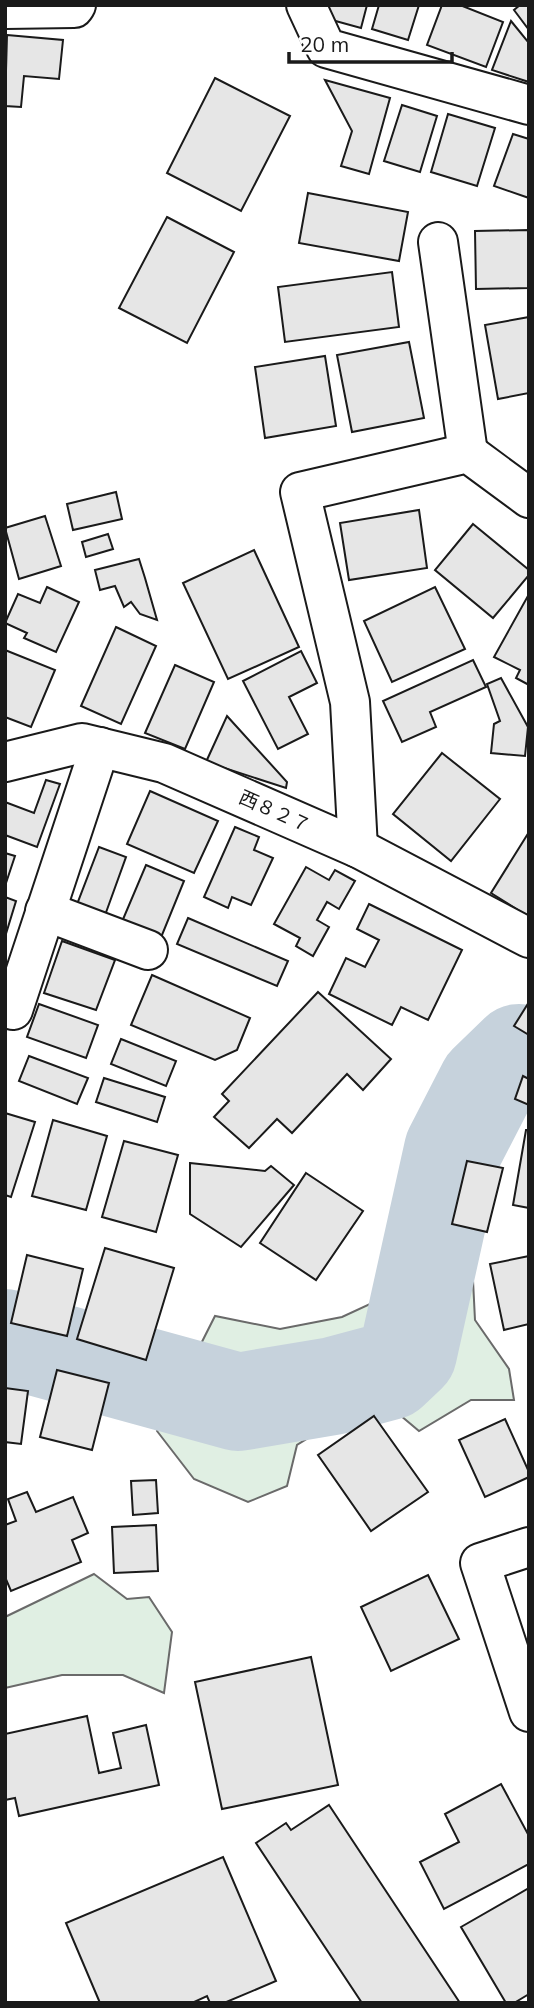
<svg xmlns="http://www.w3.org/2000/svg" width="534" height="2008" viewBox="0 0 534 2008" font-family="Mulish,'Noto Sans JP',sans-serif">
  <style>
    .green { fill: #e0efe3; stroke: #6a6a6a; stroke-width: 2 }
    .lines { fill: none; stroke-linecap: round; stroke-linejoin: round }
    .river { stroke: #c6d2dc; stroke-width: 98 }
    .building { fill: #e6e6e6; stroke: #1a1a1a; stroke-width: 2 }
    .minor-casing { stroke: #1a1a1a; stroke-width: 42 }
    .minor { stroke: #fff; stroke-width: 38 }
    .labels { text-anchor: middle; stroke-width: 5; stroke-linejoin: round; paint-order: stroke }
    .street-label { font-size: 19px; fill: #1a1a1a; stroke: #fff }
  </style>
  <rect width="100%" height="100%" fill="#fff"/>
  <!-- green -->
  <g class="green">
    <polygon points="421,1252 462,1263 473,1280 475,1320 509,1369 514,1400 471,1400 419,1431 388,1405 365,1403 297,1445 287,1486 248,1502 194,1479 157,1431 215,1316 280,1329 342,1317 381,1299"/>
    <polygon points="94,1574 127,1599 149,1597 172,1632 164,1693 123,1675 62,1675 5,1688 5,1617"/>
  </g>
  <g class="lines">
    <!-- river -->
    <polyline class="river" points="5,1338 238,1402 333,1386 389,1371 408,1353 453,1150 487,1084 519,1053 529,1058"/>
  </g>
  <!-- building -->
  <g class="building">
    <polygon points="324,5 367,5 361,28 321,17"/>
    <polygon points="379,5 419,5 408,40 372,29"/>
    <polygon points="442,5 460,5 503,22 486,67 427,45"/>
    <polygon points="520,5 529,5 529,30 514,10"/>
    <polygon points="511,21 529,43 529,82 492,70"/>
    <polygon points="7,35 63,40 59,79 24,76 21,107 5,106"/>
    <polygon points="215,78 290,116 241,211 167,173"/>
    <polygon points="325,80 390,98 369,174 341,166 352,131"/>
    <polygon points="402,105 437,116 420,172 384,161"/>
    <polygon points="448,114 495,128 477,186 431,172"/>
    <polygon points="513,134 529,139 529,198 494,186"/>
    <polygon points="308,193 408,212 399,261 299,243"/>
    <polygon points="167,217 234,252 187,343 119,308"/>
    <polygon points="529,230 529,288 476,289 475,231"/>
    <polygon points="392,272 399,327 285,342 278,287"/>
    <polygon points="529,317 529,393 498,399 485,325"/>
    <polygon points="409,342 424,418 352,432 337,355"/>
    <polygon points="325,356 336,426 265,438 255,367"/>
    <polygon points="116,492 122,519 73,530 67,504"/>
    <polygon points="419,510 427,568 349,580 340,523"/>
    <polygon points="45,516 61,566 19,579 5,528"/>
    <polygon points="473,524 529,570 529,575 493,618 435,570"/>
    <polygon points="108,534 113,549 86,557 82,542"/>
    <polygon points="254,550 299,647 228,679 183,583"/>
    <polygon points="139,559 145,578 157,620 140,614 131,602 124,607 115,586 100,590 95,570"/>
    <polygon points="47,587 79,602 56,652 24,638 27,633 5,623 18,594 40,603"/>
    <polygon points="435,587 465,649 392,682 364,621"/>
    <polygon points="529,594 529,685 516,678 520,670 494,657"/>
    <polygon points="116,627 156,646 121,724 81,706"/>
    <polygon points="5,650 55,670 31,727 5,717"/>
    <polygon points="301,651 317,683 289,697 308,734 278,749 243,681"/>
    <polygon points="473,660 486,687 430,712 436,727 402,742 383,701"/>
    <polygon points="175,665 214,682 185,749 145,733"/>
    <polygon points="501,678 528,727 525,756 491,753 494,724 500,721 487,684"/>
    <polygon points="227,716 287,782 286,788 206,762"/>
    <polygon points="442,753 500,799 451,861 393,814"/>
    <polygon points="46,780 60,784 37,847 5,835 5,802 34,813"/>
    <polygon points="150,791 218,821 194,873 127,844"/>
    <polygon points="235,827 259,837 254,850 273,858 251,905 232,897 228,908 204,897"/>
    <polygon points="529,832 529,917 491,893"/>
    <polygon points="99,847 126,857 104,918 76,907"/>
    <polygon points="5,853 15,856 5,886"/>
    <polygon points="146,865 184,881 160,940 121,924"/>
    <polygon points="306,867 329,880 335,870 355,881 339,909 327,902 317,920 329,927 313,956 296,946 300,938 274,924"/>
    <polygon points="5,897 16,901 5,937"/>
    <polygon points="369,904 462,950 428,1020 401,1007 392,1025 329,994 346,958 365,967 379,940 357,929"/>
    <polygon points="188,918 288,961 277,986 177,944"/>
    <polygon points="62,941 115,960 96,1010 44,993"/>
    <polygon points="152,975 250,1018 237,1050 215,1060 131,1025"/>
    <polygon points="318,992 391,1059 363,1090 347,1074 292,1133 277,1119 249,1148 214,1117 229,1101 222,1094"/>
    <polygon points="529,1002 529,1035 514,1026"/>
    <polygon points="39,1004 98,1025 86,1058 27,1037"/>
    <polygon points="121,1039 176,1061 166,1086 111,1064"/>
    <polygon points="29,1056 88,1078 77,1104 19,1081"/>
    <polygon points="523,1076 529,1079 529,1105 515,1099"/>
    <polygon points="104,1078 165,1097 157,1122 96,1102"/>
    <polygon points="5,1113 35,1122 11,1197 5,1195"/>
    <polygon points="53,1120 107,1136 86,1210 32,1196"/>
    <polygon points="526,1130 529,1130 529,1208 513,1205"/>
    <polygon points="124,1141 178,1155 156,1232 102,1217"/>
    <polygon points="467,1161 503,1168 487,1232 452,1224"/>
    <polygon points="190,1163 265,1171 271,1166 294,1185 241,1247 190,1214"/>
    <polygon points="306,1173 363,1211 316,1280 260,1243"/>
    <polygon points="105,1248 174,1268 146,1360 77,1339"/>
    <polygon points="27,1255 83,1269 67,1336 11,1323"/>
    <polygon points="529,1256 529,1324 504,1330 490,1264"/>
    <polygon points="57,1370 109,1383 92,1450 40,1437"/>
    <polygon points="5,1388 28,1391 21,1444 5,1442"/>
    <polygon points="374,1416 428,1492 371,1531 318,1455"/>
    <polygon points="505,1419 529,1472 529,1477 485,1497 459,1440"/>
    <polygon points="156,1480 158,1513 133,1515 131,1481"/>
    <polygon points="27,1492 36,1512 73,1497 88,1533 72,1540 81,1562 11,1591 5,1577 5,1525 16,1521 8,1499"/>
    <polygon points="156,1525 158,1571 114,1573 112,1527"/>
    <polygon points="428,1575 459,1639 391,1671 361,1607"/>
    <polygon points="311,1657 338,1785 222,1809 195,1682"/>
    <polygon points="87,1716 99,1773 121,1768 113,1733 146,1725 159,1785 19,1816 15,1798 5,1800 5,1734"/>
    <polygon points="501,1784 529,1836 529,1864 444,1909 420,1862 459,1842 445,1814"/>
    <polygon points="329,1805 460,2003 362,2003 256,1843 286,1823 291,1830"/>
    <polygon points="223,1857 276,1981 224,2003 210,2003 207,1996 192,2003 100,2003 66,1923"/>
    <polygon points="529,1888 529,1994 514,2003 506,2003 461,1927"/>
  </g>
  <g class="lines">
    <!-- minor casing -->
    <g class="minor-casing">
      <g id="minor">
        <polyline points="306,5 326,48 529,105"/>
        <polyline points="5,9 74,8 76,5"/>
        <polyline points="438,242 468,453"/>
        <polyline points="5,762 82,743 164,763 358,848 529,938"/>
        <polyline points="358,848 350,702 300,492 468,453 529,498"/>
        <polyline points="45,911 148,950"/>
        <polyline points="13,1010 100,747"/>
        <polyline points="529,1547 480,1563 529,1712"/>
      </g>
    </g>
    <!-- minor -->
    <use href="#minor" class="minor"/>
  </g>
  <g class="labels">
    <!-- street labels -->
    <g class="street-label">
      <text transform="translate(275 811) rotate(24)" y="7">西８２７</text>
    </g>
  </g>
  <!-- border -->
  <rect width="534" height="2008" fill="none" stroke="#1a1a1a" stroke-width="14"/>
  <!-- scale -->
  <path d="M289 52v10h163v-10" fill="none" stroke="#1a1a1a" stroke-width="3.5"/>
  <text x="300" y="52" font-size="21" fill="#1a1a1a" stroke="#ffffff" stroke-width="5" paint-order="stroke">20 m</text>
</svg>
